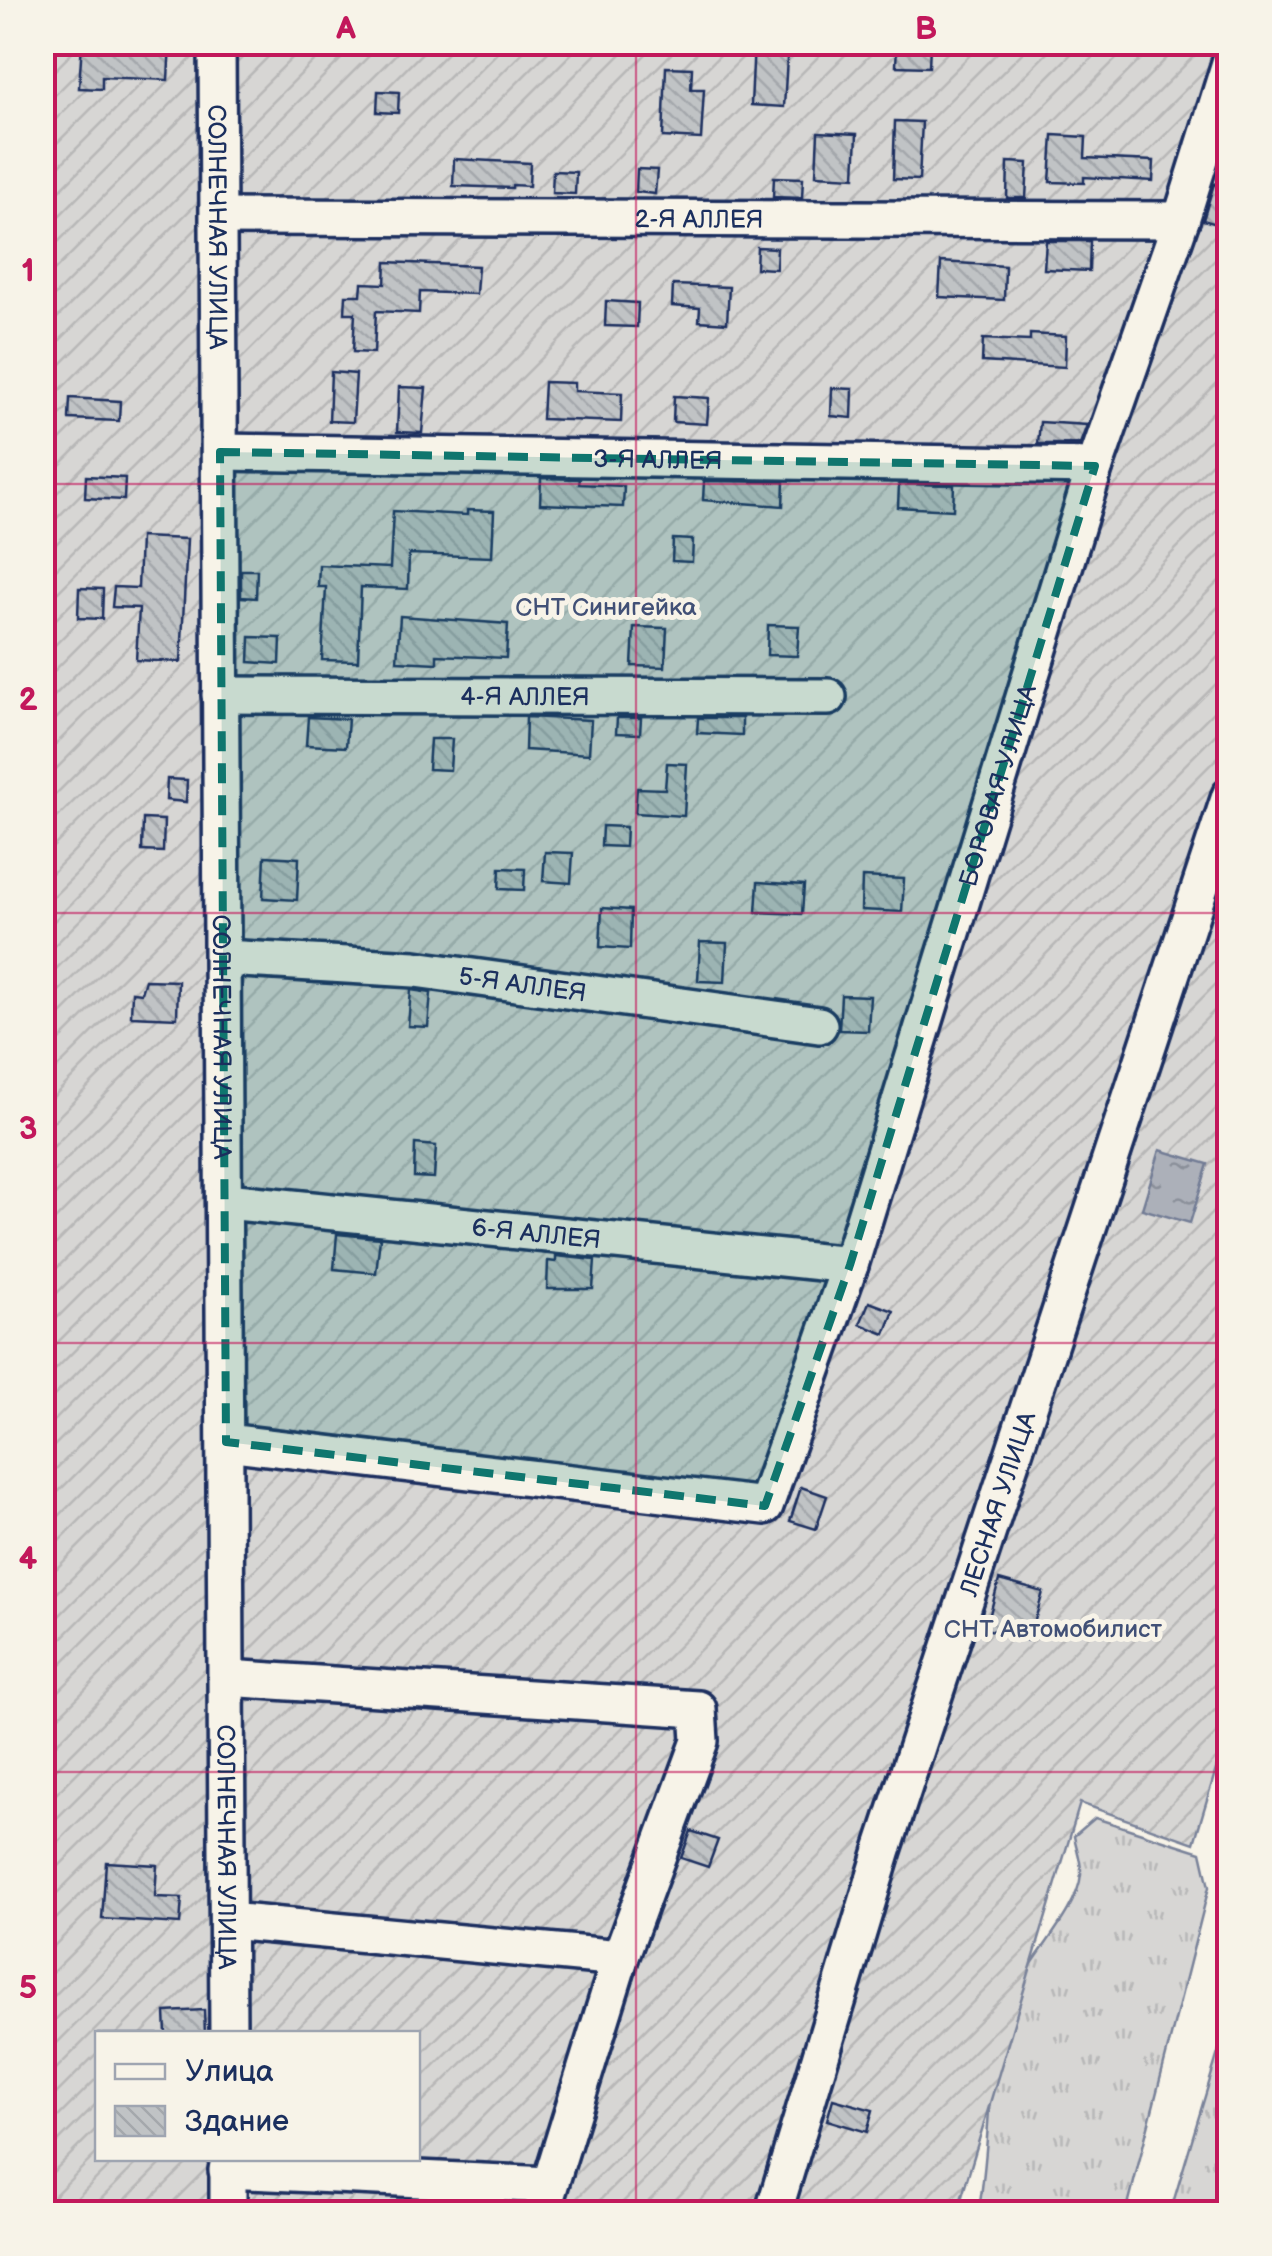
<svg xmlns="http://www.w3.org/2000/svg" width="1272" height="2256" viewBox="0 0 1272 2256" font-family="'Balsamiq Sans',sans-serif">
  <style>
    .grass { fill: url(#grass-tufts); stroke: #798299; stroke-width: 2.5 }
    .garden { fill: url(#garden-furrows); stroke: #798299; stroke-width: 2.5; fill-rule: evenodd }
    .water { fill: url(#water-ripples); stroke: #727c95; stroke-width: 2.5 }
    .building { fill: url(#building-back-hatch); stroke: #1b2f5e; stroke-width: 2.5 }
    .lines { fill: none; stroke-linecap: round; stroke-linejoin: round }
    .minor-casing { stroke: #1b2f5e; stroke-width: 42 }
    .minor { stroke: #f7f3e8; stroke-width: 35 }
    .marked { fill: #0f766e; fill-opacity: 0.2; stroke: #0f766e; stroke-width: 8; stroke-dasharray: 20 12; stroke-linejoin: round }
    .grid { fill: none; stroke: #c2185b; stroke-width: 2.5; stroke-opacity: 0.55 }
    .labels { text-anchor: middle; stroke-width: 10; stroke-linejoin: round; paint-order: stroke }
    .street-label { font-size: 25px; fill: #1b2f5e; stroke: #f7f3e8 }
    .park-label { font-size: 25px; fill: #415076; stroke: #f7f3e8 }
    .neatline { fill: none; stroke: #c2185b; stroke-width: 4 }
    .grid-label { font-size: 32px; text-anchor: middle; font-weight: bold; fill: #c2185b }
  </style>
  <defs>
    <pattern id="grass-tufts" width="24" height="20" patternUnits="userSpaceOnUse" patternTransform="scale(2.5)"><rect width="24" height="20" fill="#d7d6d4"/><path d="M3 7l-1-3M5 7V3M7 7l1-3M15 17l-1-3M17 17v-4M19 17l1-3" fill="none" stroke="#b8b8b8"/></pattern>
    <pattern id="garden-furrows" width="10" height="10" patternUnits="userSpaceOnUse" patternTransform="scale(2.5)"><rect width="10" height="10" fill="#d7d6d4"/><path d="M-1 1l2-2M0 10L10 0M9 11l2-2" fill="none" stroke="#b8b8b8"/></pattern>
    <pattern id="water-ripples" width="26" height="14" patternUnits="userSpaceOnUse" patternTransform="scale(2.5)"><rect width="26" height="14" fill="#acb0b9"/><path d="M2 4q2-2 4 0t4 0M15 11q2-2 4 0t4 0" fill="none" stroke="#8b909a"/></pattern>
    <pattern id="building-back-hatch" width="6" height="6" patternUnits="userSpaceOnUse" patternTransform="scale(2.5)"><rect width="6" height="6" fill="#c0c3c5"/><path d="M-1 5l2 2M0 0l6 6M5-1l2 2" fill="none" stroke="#a4a8ac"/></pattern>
  </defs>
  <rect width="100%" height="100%" fill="#f7f3e8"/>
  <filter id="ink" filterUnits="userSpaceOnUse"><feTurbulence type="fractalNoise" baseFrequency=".01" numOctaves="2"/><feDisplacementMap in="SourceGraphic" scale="20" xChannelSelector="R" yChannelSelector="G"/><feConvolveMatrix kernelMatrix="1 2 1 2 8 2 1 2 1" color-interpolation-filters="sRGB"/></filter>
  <g filter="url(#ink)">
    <!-- grass -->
    <g class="grass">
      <path d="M1095,1818L1201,1852L1209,1887L1126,2213L978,2214C991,2148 985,2080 1004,2015C1017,1971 1078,1915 1081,1874C1082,1863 1076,1847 1074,1836Z"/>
      <polygon points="1229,2027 1229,2213 1170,2213 1224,2033"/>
    </g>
    <!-- garden -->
    <path class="garden" d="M42,43H1229L1230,1311L1223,1331L1230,1338L1229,1726L1194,1843L1080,1803L957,2213H43ZM98,2034H418V2158H98Z"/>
    <!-- water -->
    <polygon class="water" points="1160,1150 1208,1164 1190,1223 1142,1209"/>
    <!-- building -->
    <g class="building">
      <polygon points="82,42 170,42 168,80 102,77 102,89 79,88"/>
      <polygon points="754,42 788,42 784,107 751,105"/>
      <polygon points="897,44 930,45 929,67 896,66"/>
      <polygon points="666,67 692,68 691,89 704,89 701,139 663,137"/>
      <polygon points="378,91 399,92 398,113 377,112"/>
      <polygon points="895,121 922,122 919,180 893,179"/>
      <polygon points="818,132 857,134 855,177 816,175"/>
      <polygon points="1053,135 1086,137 1085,158 1154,161 1153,181 1084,177 1084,183 1050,182"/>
      <polygon points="454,159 530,163 529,186 512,185 512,188 453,186"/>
      <polygon points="1008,162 1028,163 1026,198 1007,198"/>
      <polygon points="637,169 657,170 655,194 636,192"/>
      <polygon points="553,171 576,172 575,194 552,193"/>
      <polygon points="774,177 803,178 802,198 773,197"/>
      <polygon points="1214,184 1230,188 1230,228 1203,220"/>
      <polygon points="1046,241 1090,241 1089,271 1044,269"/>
      <polygon points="757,247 777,248 776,269 756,268"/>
      <polygon points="386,262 478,266 476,294 420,292 419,313 376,311 374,353 353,352 355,313 345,313 346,295 361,295 362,283 385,284"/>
      <polygon points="941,262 1005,266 1004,300 939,297"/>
      <polygon points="673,285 729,287 727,323 699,321 700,308 672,306"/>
      <polygon points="606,301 638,303 637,327 605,326"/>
      <polygon points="1030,334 1066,336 1065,367 982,362 983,339 1030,341"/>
      <polygon points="331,372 356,374 353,422 329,421"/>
      <polygon points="544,382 574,383 574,391 622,393 621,422 542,419"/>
      <polygon points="399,387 426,388 422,433 397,432"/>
      <polygon points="832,388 853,389 852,418 831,416"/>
      <polygon points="674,396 709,398 707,424 673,422"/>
      <polygon points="70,398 120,401 119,421 69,419"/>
      <polygon points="1040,422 1087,425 1080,444 1038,444"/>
      <polygon points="86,476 125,478 124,500 85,498"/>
      <polygon points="541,478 580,479 579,484 624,486 623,507 540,504"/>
      <polygon points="704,481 784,482 783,506 703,500"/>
      <polygon points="899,484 954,485 953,510 898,507"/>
      <polygon points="467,510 494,511 492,557 409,554 408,589 361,587 358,661 322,660 326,587 318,587 319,565 390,568 393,511 467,515"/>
      <polygon points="140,537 187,539 181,662 136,660 139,608 112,607 114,587 138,588"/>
      <polygon points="673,539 693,540 692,562 672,561"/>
      <polygon points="241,570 257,570 256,598 241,597"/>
      <polygon points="79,588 103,589 102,619 78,618"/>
      <polygon points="400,616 508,624 506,658 437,655 437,663 397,661"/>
      <polygon points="768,625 799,626 797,656 767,655"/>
      <polygon points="634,627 667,628 665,667 632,666"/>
      <polygon points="250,637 281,638 280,664 249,662"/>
      <polygon points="308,717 348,719 346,747 306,745"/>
      <polygon points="526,717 591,720 589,754 525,750"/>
      <polygon points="617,718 641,718 640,734 616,733"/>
      <polygon points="698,718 742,718 742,735 697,733"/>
      <polygon points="430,739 452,739 450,770 428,769"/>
      <polygon points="667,763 687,764 684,816 635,813 637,788 665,789"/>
      <polygon points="167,779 187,780 186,802 166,800"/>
      <polygon points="143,819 164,820 163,852 142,851"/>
      <polygon points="602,826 626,827 625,847 601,846"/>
      <polygon points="545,852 573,853 571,883 543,881"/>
      <polygon points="265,856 299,858 297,900 263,898"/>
      <polygon points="500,868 525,869 524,890 499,889"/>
      <polygon points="862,877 904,879 902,912 861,910"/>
      <polygon points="758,882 804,885 802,914 756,912"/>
      <polygon points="602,908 631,910 630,949 600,947"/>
      <polygon points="700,942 727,943 725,982 698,981"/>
      <polygon points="145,980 178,981 177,1018 131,1016 132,992 141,993"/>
      <polygon points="411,990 431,993 428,1027 408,1026"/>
      <polygon points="841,995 870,996 868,1031 839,1030"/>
      <polygon points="415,1144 436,1146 434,1178 414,1177"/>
      <polygon points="337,1234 380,1238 376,1273 334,1269"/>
      <polygon points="556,1256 595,1260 593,1289 547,1289 548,1261 556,1262"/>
      <polygon points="869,1302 894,1311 885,1334 860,1324"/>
      <polygon points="801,1487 827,1496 816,1529 790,1521"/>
      <polygon points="999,1580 1043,1592 1029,1641 986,1629"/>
      <polygon points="691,1831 718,1840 708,1867 681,1858"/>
      <polygon points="106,1862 157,1865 155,1897 182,1898 180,1924 102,1919"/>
      <polygon points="204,2010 205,2034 166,2034 165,2012"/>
      <polygon points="833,2099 873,2110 867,2132 827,2120"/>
    </g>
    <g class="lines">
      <!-- minor casing -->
      <g class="minor-casing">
        <g id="minor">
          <path id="s1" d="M217,42L228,2034"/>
          <path id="s2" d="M219,217L1181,220"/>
          <path id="s3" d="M220,452L1095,466"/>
          <path id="s4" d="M220,695L828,697"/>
          <path id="s5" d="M224,958L415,969L819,1025"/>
          <path id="s6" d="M226,1201L850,1265"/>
          <path id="s7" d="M226,1442L765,1506L850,1265L1095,466L1181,220L1230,63"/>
          <polyline points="227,1678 698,1709 700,1741 620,1958 541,2214"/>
          <polyline points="228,1921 620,1958"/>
          <polyline points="228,2158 228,2214"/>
          <polyline points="227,2170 549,2185"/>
          <path id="s8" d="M773,2214L883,1850L1230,796"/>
        </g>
      </g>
      <!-- minor -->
      <use href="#minor" class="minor"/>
    </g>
  </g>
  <!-- marked area -->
  <path class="marked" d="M220,452L1095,466L850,1265L765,1506L226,1442Z"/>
  <!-- grid -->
  <path class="grid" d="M636,42V2214M42,484H1230M42,913H1230M42,1343H1230M42,1772H1230"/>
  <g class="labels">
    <!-- street labels -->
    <g class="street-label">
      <text dy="9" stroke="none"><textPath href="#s2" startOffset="480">2-Я АЛЛЕЯ</textPath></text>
      <text dy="9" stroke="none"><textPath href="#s1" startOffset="185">СОЛНЕЧНАЯ УЛИЦА</textPath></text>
      <text dy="9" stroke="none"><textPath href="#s3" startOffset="438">3-Я АЛЛЕЯ</textPath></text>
      <text dy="9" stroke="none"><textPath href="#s4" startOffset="305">4-Я АЛЛЕЯ</textPath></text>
      <text dy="9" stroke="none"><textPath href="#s7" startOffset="1300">БОРОВАЯ УЛИЦА</textPath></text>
      <text dy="9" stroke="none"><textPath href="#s5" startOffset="300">5-Я АЛЛЕЯ</textPath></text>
      <text dy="9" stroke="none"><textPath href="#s1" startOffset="995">СОЛНЕЧНАЯ УЛИЦА</textPath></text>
      <text dy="9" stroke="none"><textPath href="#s6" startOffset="312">6-Я АЛЛЕЯ</textPath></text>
      <text dy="9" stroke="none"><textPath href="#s8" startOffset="745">ЛЕСНАЯ УЛИЦА</textPath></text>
      <text dy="9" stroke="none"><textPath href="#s1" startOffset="1805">СОЛНЕЧНАЯ УЛИЦА</textPath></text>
    </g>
    <!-- park labels -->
    <g class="park-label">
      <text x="606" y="615">СНТ Синигейка</text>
      <text x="1053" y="1637">СНТ Автомобилист</text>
    </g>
  </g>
  <!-- margin -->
  <rect width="1272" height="2256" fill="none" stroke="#f7f3e8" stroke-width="110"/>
  <!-- legend -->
  <rect x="95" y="2031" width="325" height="130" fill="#f7f3e8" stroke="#9fa5b1" stroke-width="2.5"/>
  <rect x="115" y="2064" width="50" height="15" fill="#f7f3e8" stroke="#9fa5b1" stroke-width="2.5"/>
  <text x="185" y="2081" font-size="30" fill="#1b2f5e">Улица</text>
  <rect x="115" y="2106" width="50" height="30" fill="url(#building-back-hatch)" stroke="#9fa5b1" stroke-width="2.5"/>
  <text x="185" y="2131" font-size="30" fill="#1b2f5e">Здание</text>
  <rect x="55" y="55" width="1162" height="2146" class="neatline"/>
  <g class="grid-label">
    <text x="346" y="39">A</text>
    <text x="926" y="39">B</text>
    <text x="28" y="281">1</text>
    <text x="28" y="710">2</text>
    <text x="28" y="1139">3</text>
    <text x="28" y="1569">4</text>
    <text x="28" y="1998">5</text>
  </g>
</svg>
